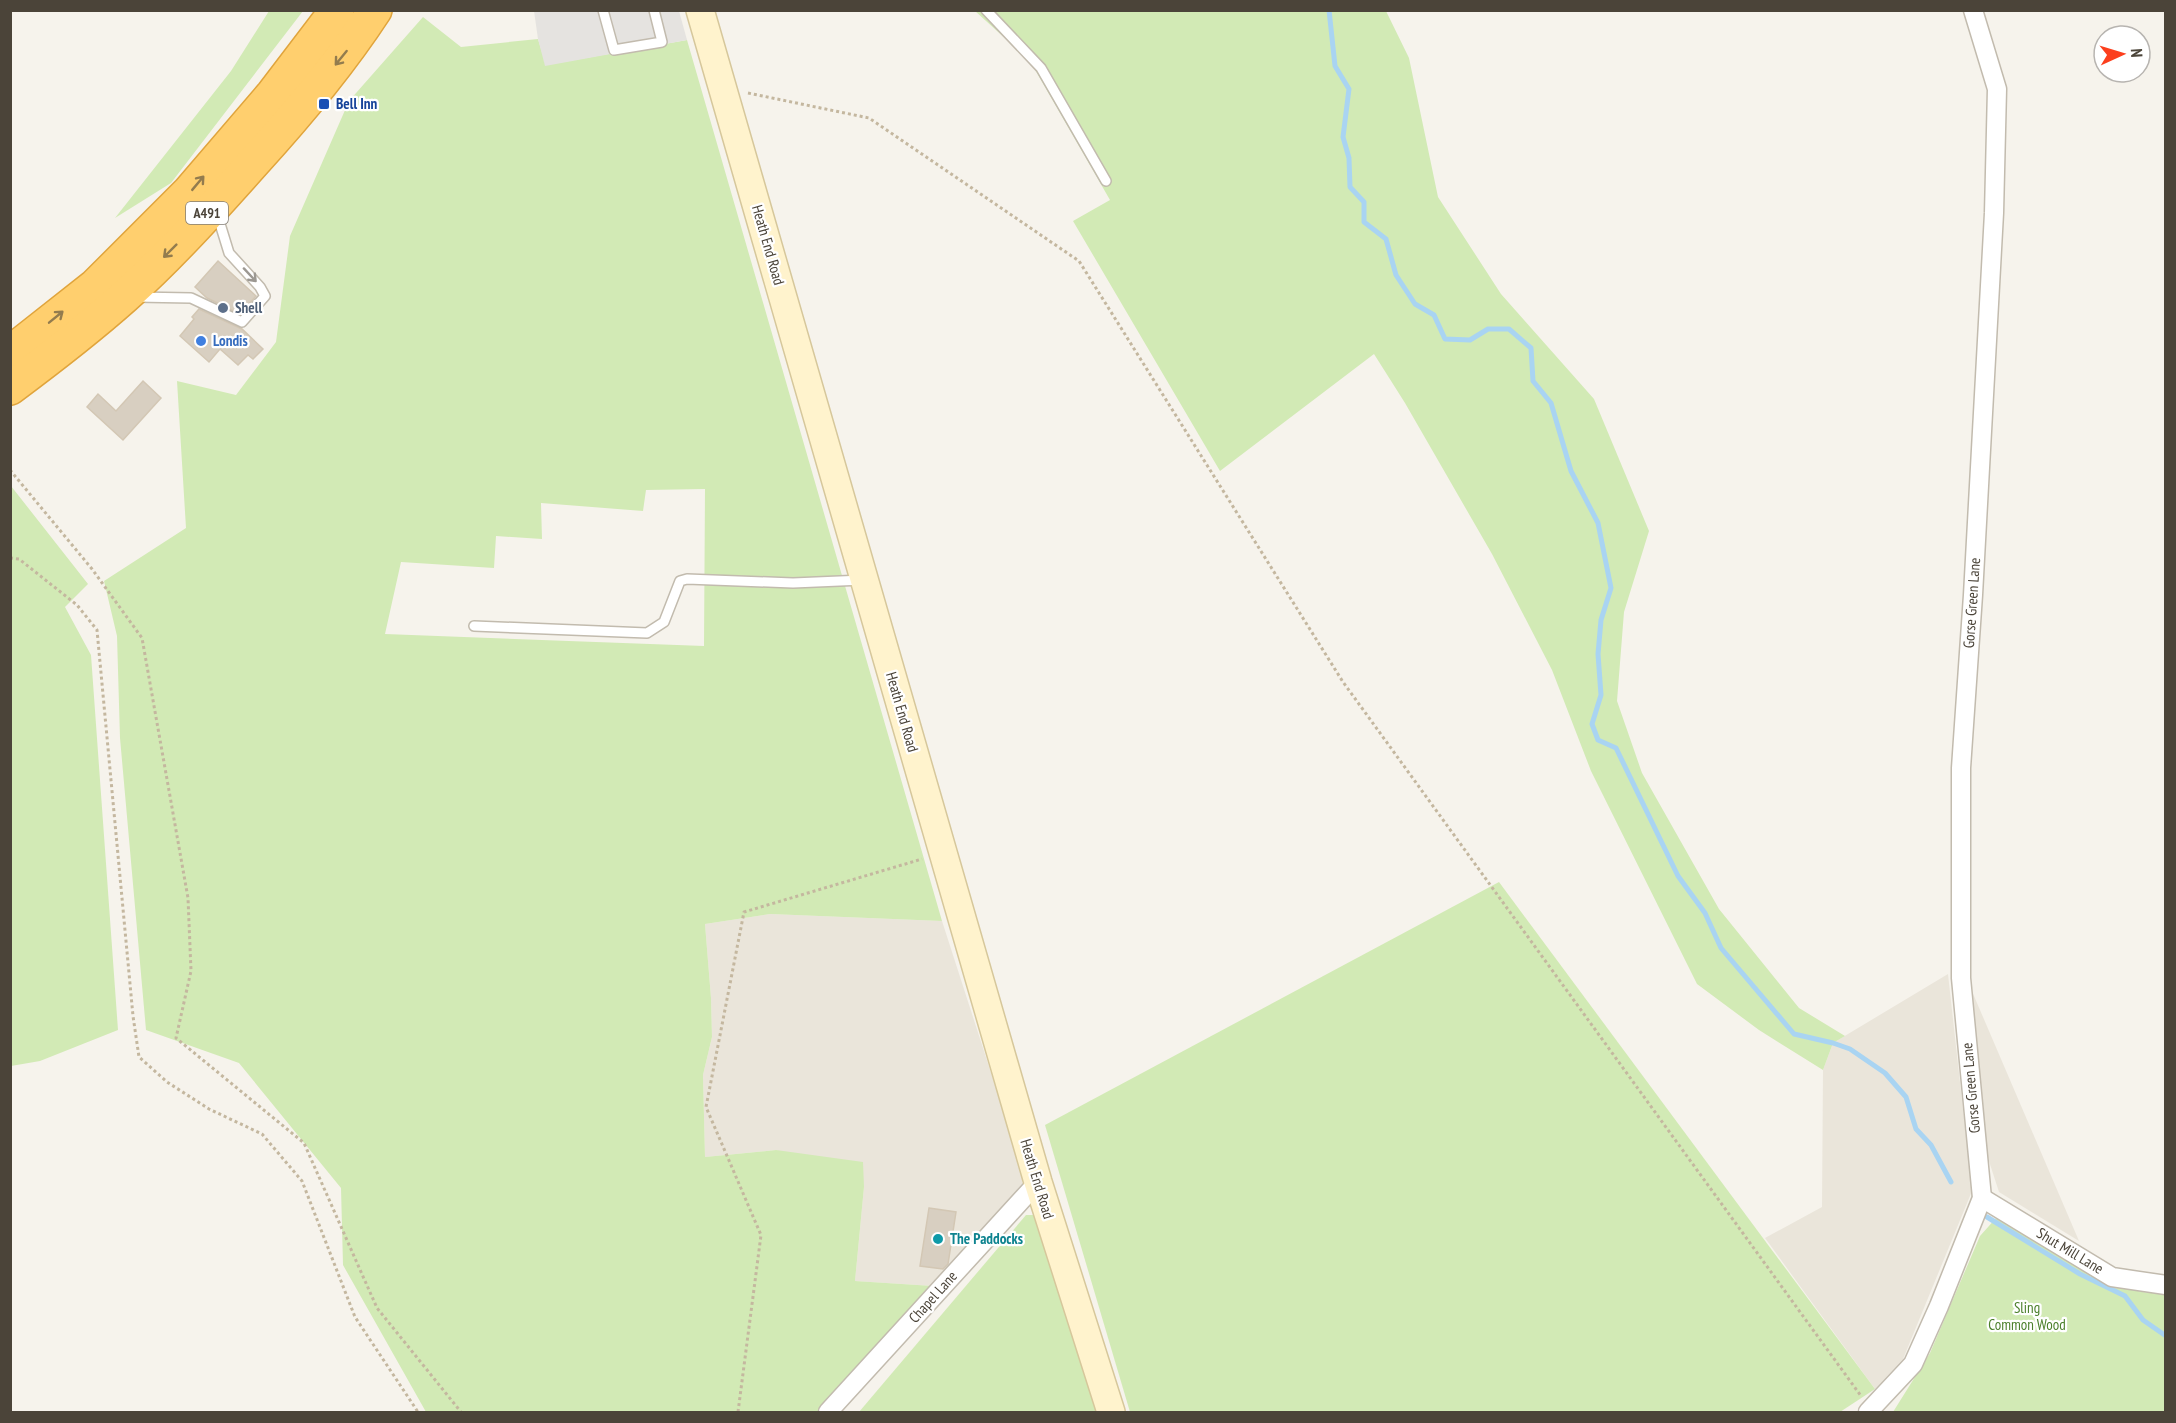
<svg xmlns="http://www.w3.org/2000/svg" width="2176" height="1423" viewBox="0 0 2176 1423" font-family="'PT Sans Narrow',sans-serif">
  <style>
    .residential { fill: #eae5da }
    .green { fill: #d2eab5; fill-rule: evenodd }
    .parking { fill: #e5e3e0 }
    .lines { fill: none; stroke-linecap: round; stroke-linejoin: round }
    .stream { stroke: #a9d4f2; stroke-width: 5 }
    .building { fill: #d8cfc1; stroke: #d3c7b4; stroke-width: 1.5 }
    .lane-casing { stroke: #c2bbae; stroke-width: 12 }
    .street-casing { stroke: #c2bbae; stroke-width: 21 }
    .secondary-casing { stroke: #d6c79b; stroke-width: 30 }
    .highway-casing { stroke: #e0a43c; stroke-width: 36 }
    .path { stroke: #c4b79f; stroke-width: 3; stroke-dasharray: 3 3; stroke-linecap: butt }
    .lane { stroke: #fff; stroke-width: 9 }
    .street { stroke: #fff; stroke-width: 18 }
    .secondary { stroke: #fff3cd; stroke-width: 27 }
    .highway { stroke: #ffcf6e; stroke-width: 33 }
    .oneway { stroke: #937c4e }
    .oneway2 { stroke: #9c9892 }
    .transit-dot { fill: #1a4fb4; stroke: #fff; stroke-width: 2 }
    .service-dot { fill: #5c6f8a; stroke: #fff; stroke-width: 2 }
    .shop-dot { fill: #3f7fe0; stroke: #fff; stroke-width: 2 }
    .culture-dot { fill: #0f9aa8; stroke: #fff; stroke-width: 2 }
    .labels { text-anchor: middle; stroke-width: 4.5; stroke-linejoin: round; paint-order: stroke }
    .shield { fill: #fff; stroke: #817c74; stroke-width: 1.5 }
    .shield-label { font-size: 14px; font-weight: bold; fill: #4b4439 }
    .transit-label { font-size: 15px; font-weight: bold; fill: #164399; stroke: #fff; text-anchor: start }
    .street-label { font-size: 15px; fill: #4b4439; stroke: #fff }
    .service-label { font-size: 15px; font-weight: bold; fill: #4e5e75; stroke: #fff; text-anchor: start }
    .shop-label { font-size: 15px; font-weight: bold; fill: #366cbe; stroke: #fff; text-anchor: start }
    .culture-label { font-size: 15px; font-weight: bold; fill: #0d838f; stroke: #fff; text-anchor: start }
    .park-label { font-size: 15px; fill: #4a7f2a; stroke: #fff }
  </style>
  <rect width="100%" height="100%" fill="#f6f3ec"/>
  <!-- residential -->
  <g class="residential">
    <polygon points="770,914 942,921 1023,1172 1022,1187 933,1286 855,1281 864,1187 776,1150 705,1157 703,1075 712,1037 711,998 705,924"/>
    <polygon points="1948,974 1972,1191 1903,1359 1875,1389 1765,1238 1822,1207 1823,1070 1833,1043"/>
    <polygon points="1968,982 2079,1241 1999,1192 1987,1155"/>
  </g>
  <!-- green -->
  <g class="green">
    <polygon points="269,11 303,11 171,183 115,218 231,71"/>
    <polygon points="975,11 1386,11 1409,58 1438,197 1501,294 1594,399 1649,531 1624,612 1617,701 1642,773 1719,909 1799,1008 1845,1036 1833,1043 1823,1070 1759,1030 1697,984 1591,771 1552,670 1492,554 1405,403 1374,354 1220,471 1073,221 1110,200 1030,61"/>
    <path d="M423,17L461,47L538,39L546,65L687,40L942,921L770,914L705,924L711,998L712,1037L703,1075L705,1157L776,1150L863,1162L864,1187L855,1281L933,1286L817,1412H426L343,1265L341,1188L239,1063L146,1030L120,738L117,636L104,581L186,528L177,381L236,395L276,342L290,236L349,101ZM705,489L704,646L385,634L401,562L494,568L496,536L542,539L541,503L643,511L646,490Z"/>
    <polygon points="11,486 88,584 65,607 91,655 118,1030 40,1061 11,1066"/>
    <polygon points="1499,882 1875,1389 1840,1412 1130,1412 1045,1125"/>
    <polygon points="1026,1215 1036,1215 1097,1412 859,1412"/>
    <polygon points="1997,1217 2115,1284 2142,1292 2165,1294 2165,1412 1893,1412 1930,1353 1980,1236"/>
  </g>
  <!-- parking -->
  <polygon class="parking" points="534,11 679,11 687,40 545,66 538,39"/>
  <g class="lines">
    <!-- stream -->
    <g class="stream">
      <polyline points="1329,10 1335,66 1349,89 1343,137 1349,158 1350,187 1364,202 1364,222 1386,239 1396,275 1415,304 1434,315 1445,339 1470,340 1488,329 1509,329 1531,348 1533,381 1551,403 1571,471 1598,523 1611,588 1601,620 1598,654 1601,695 1592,724 1598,740 1616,748 1678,876 1705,913 1721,948 1794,1034 1833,1043 1850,1049 1885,1073 1906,1097 1916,1129 1931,1145 1951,1182"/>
      <polyline points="1987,1217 2080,1274 2125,1296 2143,1320 2166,1336"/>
    </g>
  </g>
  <!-- building -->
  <g class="building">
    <polygon points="218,261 256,296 240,314 207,298 195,287"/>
    <polygon points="199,309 242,329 263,349 253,359 248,355 238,365 220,349 209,362 180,336 194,319 192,317"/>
    <polygon points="143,381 161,398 123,440 87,407 98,394 116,411"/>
    <polygon points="929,1208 956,1212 948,1264 943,1269 920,1266"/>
  </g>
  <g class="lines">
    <!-- lane casing -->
    <g class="lane-casing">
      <g id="lane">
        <polyline points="603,10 614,50 662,42 654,10"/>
        <polyline points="986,10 1041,68 1106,181"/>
        <polyline points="136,297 191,298 242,322 265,296 260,287 229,253 217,214"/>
        <polyline points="474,626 647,633 664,622 680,581 687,579 793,583 863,580"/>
      </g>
    </g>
    <!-- street casing -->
    <g class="street-casing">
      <g id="street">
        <polyline points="1982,1198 2112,1277 2166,1285"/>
        <polyline points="828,1412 1038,1182"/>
        <polyline points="1868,1412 1913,1364 1939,1306 1982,1198 1961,978 1961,768 1973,595 1994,213 1997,89 1973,10"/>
      </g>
    </g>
    <!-- secondary casing -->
    <g class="secondary-casing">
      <polyline id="secondary" points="700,10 1038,1182 1111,1412"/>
    </g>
    <!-- highway casing -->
    <g class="highway-casing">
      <g id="highway">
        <polyline points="10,353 95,286 189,192 273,94 337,10"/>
        <path d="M10,388C49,359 88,329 124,297C170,256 212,209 253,163C297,115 339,65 375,10"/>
      </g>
    </g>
    <!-- path -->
    <g class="path">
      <polyline points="748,93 869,118 1079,261 1343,682 1861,1396"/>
      <polyline points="10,470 92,569 142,638 188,898 191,971 176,1038 304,1143 377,1308 461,1412"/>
      <polyline points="10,558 19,559 77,605 97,630 133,1016 139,1057 167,1082 209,1109 262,1134 302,1181 355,1317 418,1412"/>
      <polyline points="738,1412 761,1235 706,1107 744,912 922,859"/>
    </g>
    <!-- lane -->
    <use href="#lane" class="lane"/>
    <!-- street -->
    <use href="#street" class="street"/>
    <!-- secondary -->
    <use href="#secondary" class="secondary"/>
    <!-- highway -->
    <use href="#highway" class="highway"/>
  </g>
  <!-- one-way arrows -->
  <defs><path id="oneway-shaft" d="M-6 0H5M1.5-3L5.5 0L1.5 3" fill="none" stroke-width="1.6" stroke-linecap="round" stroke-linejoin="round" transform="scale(1.5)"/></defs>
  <g class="oneway">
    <use href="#oneway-shaft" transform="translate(341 58) rotate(129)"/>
    <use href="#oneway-shaft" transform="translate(198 183) rotate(-50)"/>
    <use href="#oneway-shaft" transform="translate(170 251) rotate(135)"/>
    <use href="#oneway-shaft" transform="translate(56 317) rotate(-39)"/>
  </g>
  <use class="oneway2" href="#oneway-shaft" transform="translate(250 275) rotate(47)"/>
  <!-- markers -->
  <rect class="transit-dot" x="318" y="98" width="12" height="12" rx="3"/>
  <circle class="service-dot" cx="223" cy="308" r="6"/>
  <circle class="shop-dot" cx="201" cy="341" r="6"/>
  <circle class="culture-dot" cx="938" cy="1239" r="6"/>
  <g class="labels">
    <!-- shield labels -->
    <rect class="shield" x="186" y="202" width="42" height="22" rx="4.5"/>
    <g class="shield-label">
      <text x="207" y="218">A491</text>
    </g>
    <!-- transit labels -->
    <g class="transit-label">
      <text x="336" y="109">Bell Inn</text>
    </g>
    <!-- street labels -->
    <g class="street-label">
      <text transform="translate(768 245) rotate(74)" y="5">Heath End Road</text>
      <text transform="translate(1972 603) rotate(-86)" y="5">Gorse Green Lane</text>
      <text transform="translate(902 712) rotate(74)" y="5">Heath End Road</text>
      <text transform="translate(1971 1088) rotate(-95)" y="5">Gorse Green Lane</text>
      <text transform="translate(1037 1179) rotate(73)" y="5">Heath End Road</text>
      <text transform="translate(2070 1251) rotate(31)" y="5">Shut Mill Lane</text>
      <text transform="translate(933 1297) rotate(-48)" y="5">Chapel Lane</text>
    </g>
    <!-- service labels -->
    <g class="service-label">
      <text x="235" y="313">Shell</text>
    </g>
    <!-- shop labels -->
    <g class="shop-label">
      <text x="213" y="346">Londis</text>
    </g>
    <!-- culture labels -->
    <g class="culture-label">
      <text x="950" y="1244">The Paddocks</text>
    </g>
    <!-- park labels -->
    <g class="park-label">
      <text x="2027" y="1313">Sling<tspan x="2027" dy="17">Common Wood</tspan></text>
    </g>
  </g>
  <!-- border -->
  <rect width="2176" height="1423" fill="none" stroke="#4b4439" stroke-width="24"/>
  <!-- north arrow -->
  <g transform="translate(2122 54) rotate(86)"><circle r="28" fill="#ffffff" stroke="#b7b4b0" stroke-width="1.5"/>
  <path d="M0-4.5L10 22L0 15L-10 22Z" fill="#fc3f1d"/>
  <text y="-9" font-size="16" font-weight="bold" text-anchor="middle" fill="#4b4439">N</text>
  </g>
</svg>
